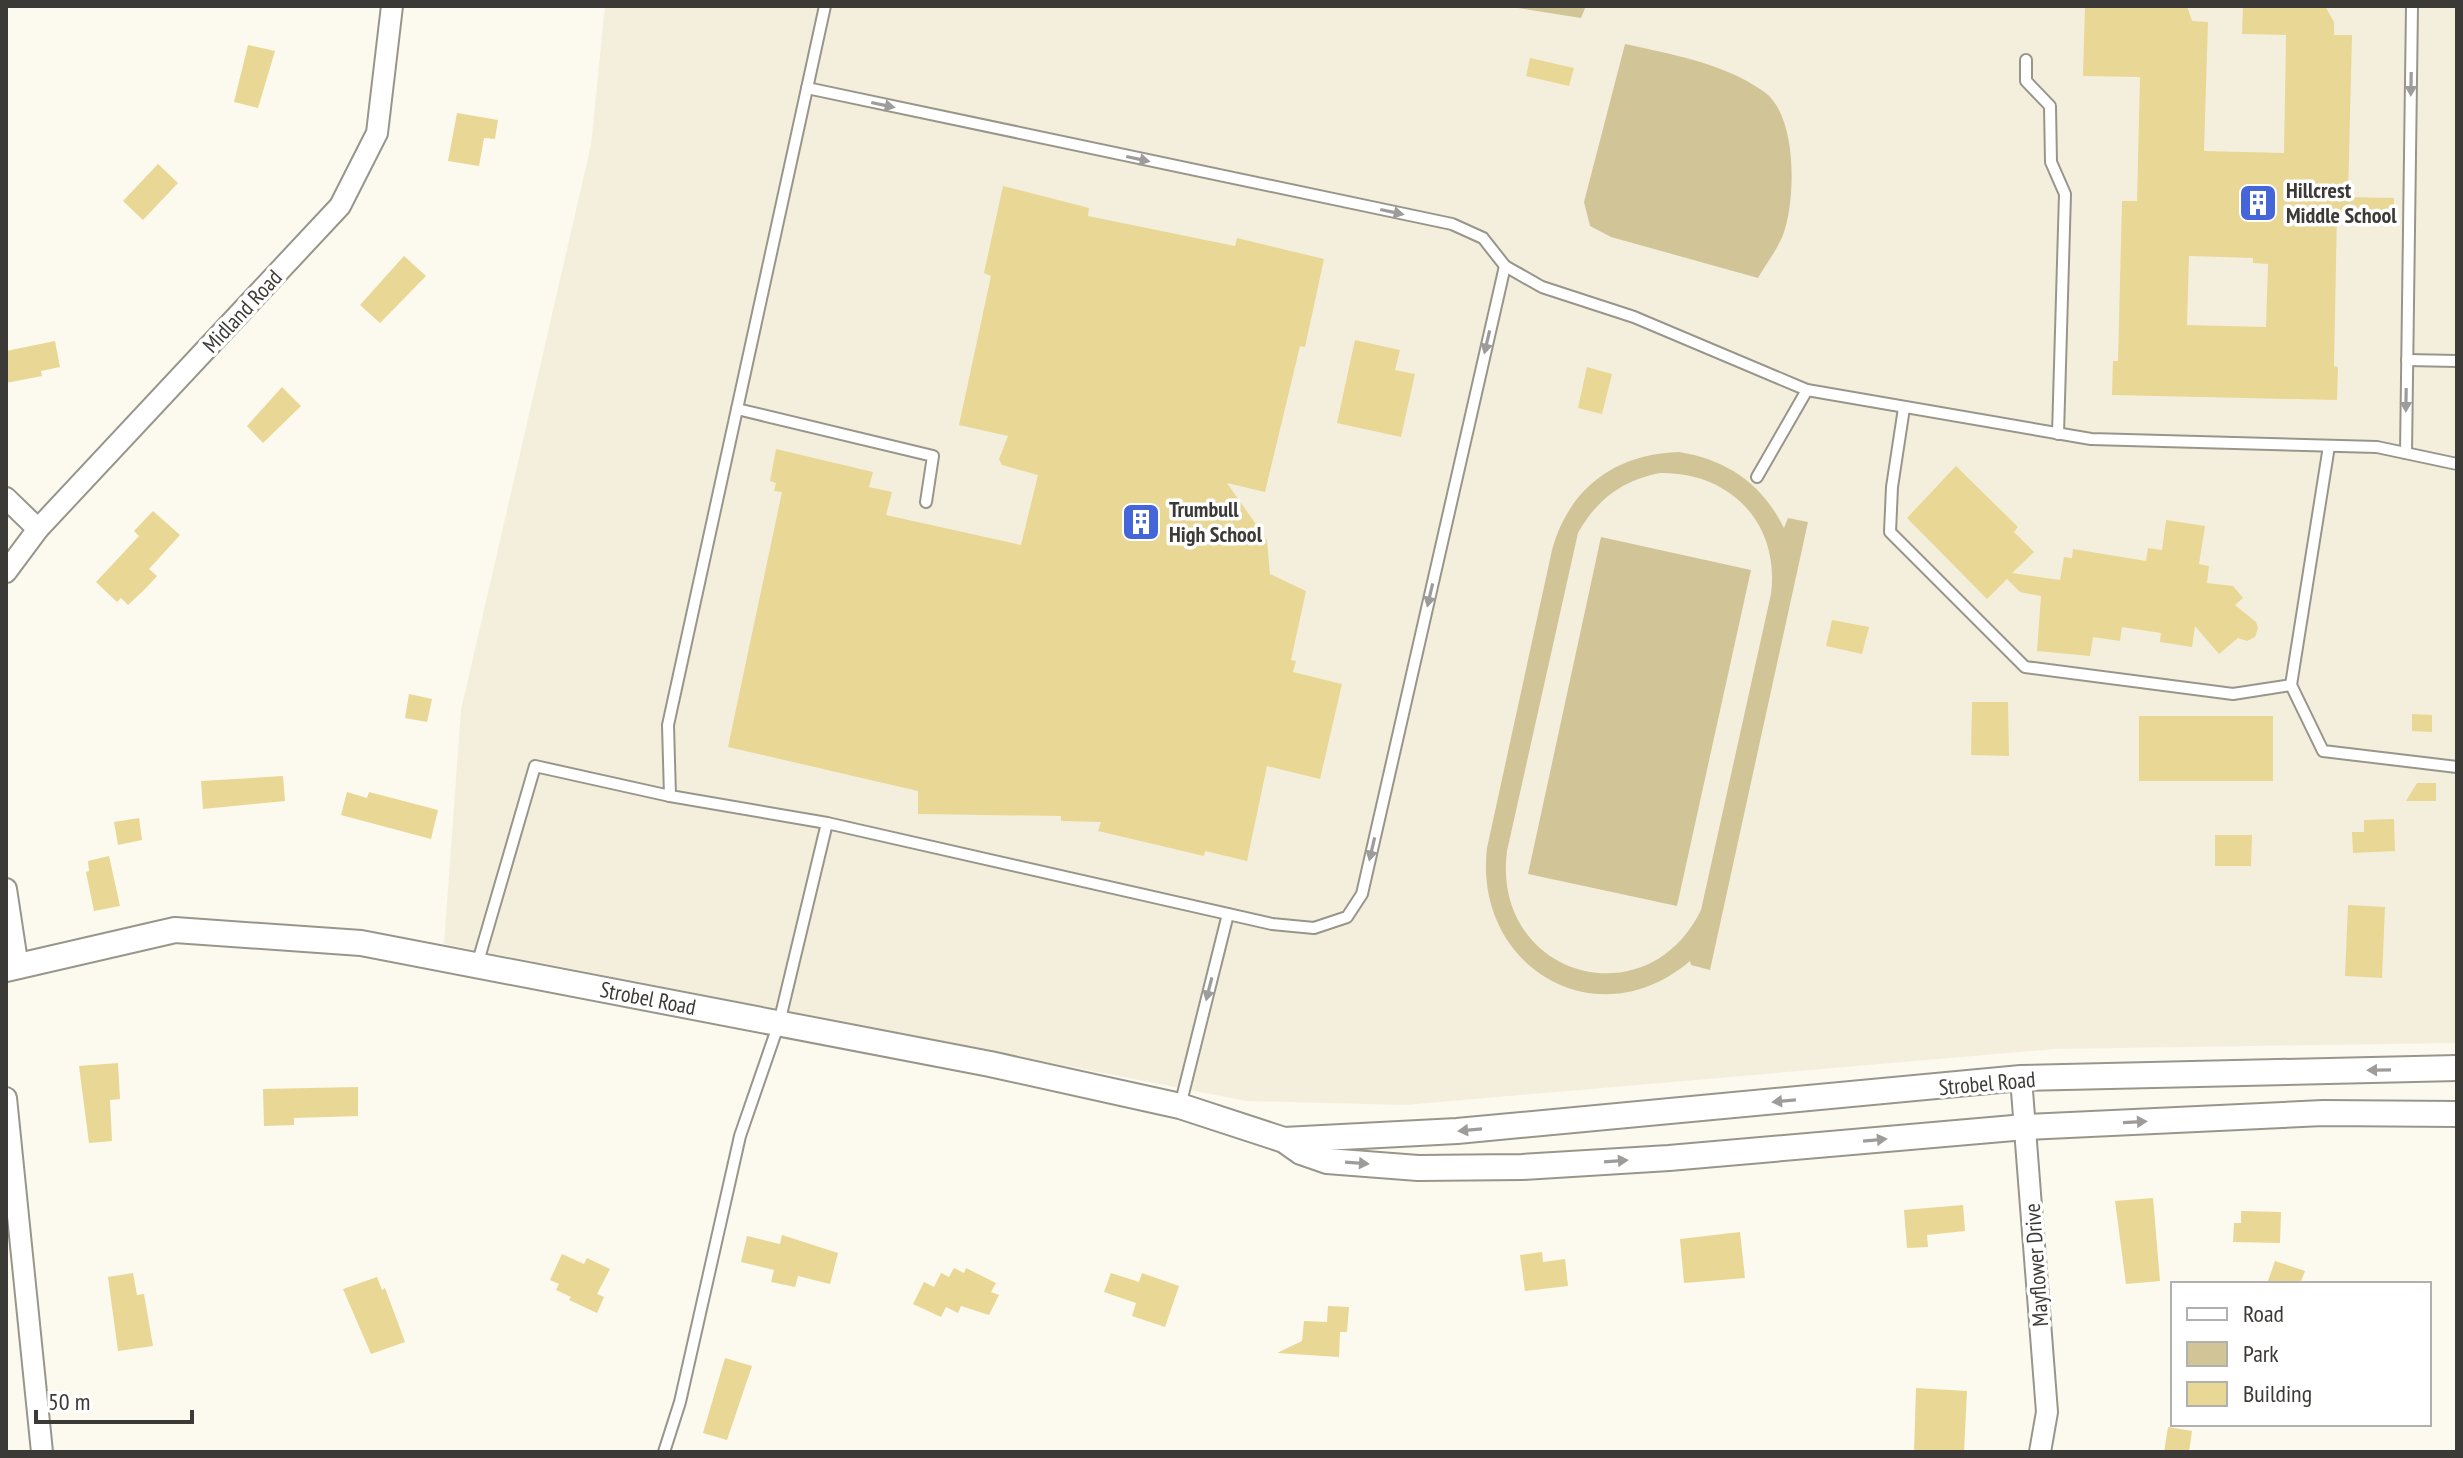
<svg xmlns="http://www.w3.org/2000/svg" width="2463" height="1458" viewBox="0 0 2463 1458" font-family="'PT Sans Narrow',sans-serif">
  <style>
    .built { fill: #f4efdd }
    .green { fill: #d1c598; fill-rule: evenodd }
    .building { fill: #e9d795; fill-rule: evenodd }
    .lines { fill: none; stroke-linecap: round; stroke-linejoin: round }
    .service-casing { stroke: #98968b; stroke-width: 14 }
    .minor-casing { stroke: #98968b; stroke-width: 24 }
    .tertiary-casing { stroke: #98968b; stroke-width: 28 }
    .service { stroke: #fff; stroke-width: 10 }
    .minor { stroke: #fff; stroke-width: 20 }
    .tertiary { stroke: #fff; stroke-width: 24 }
    .oneway { fill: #9e9c9a }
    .labels { text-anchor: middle; stroke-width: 7; stroke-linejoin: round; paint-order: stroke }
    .poi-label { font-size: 22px; font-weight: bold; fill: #3c3a36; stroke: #fff; text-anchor: start }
    .street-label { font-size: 22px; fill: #3c3a36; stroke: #fff }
  </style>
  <rect width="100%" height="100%" fill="#fcf9ee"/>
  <!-- built -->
  <polygon class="built" points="605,6 2457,6 2457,1043 2054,1049 1405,1105 1246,1101 444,944 461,710 591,145"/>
  <!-- green -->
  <g class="green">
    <polygon points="1505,6 1586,6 1581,18"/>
    <path d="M1625,44C1671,54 1723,63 1763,91C1798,114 1796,201 1783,235C1777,250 1766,264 1758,278L1611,237L1590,226L1584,202Z"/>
    <path d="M1679,452C1728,460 1762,484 1784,528L1788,518L1808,522L1710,970L1691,965L1690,961C1596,1041 1473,966 1487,848L1552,550C1569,488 1615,454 1679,452ZM1660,473C1731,472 1780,524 1771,594L1701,910C1646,1022 1491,975 1507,851L1578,533C1597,499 1623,480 1660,473Z"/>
    <polygon points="1601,537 1751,570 1677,906 1528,874"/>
  </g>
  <!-- building -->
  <g class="building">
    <path d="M2085,6H2187L2192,21L2208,22L2204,151L2284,153L2286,35L2242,34L2243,6H2325L2334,22V35H2352L2348,197L2394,198V214L2337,212L2334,366L2338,367L2337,400L2112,395L2113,361H2118L2122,201H2137L2140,77L2083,76ZM2189,256L2253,258V263L2268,264L2266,327L2187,325Z"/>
    <polygon points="248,45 275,51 258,108 234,102"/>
    <polygon points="1530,58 1574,68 1569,86 1526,76"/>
    <polygon points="457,113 498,120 495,139 484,138 479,166 448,161"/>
    <polygon points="158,164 178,183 143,220 123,201"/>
    <polygon points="1003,186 1089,208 1088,216 1235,246 1237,238 1324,259 1305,347 1300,346 1265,492 1227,483 1267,540 1270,574 1306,591 1291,660 1296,661 1293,672 1342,684 1320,779 1267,766 1247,861 1205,851 1204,856 1098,831 1101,822 1061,821 1061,816 918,814 918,791 728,747 782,492 774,491 776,483 770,481 776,449 873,472 869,487 892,492 886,515 1021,545 1038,475 1002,465 999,459 1008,436 959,425 991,276 984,273"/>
    <polygon points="404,256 426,276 380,323 360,305"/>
    <polygon points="1355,340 1400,350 1395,370 1415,374 1401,437 1337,423"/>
    <polygon points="55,341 60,367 41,371 42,376 6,383 6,351"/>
    <polygon points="1587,367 1612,374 1602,414 1578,408"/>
    <polygon points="282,387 301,406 263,443 247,426"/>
    <polygon points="1956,466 2018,527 2014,532 2034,552 2012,573 2060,580 2064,557 2072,558 2073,549 2146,561 2148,548 2162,550 2166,520 2205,526 2199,564 2209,566 2207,583 2233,586 2243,598 2235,605 2256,622 2258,628 2255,637 2247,641 2238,638 2219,654 2195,626 2192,647 2160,642 2161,633 2122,627 2120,641 2093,637 2090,656 2037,651 2041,596 2020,592 2007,579 1987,599 1907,518"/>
    <polygon points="153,511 180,535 149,569 157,576 145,589 128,605 121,598 117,602 96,582 139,536 134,531"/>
    <polygon points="1832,620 1869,627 1862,654 1826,646"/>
    <polygon points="409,694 432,699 427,722 405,718"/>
    <polygon points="1972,702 2008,702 2009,756 1971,755"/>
    <polygon points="2412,714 2432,715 2432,732 2412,731"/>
    <rect x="2139" y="716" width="134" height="65"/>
    <polygon points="283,776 285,801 203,809 201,781"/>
    <polygon points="2417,783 2436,783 2436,801 2406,801"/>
    <polygon points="347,792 367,798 369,792 438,810 431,839 341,815"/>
    <polygon points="139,818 142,840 118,845 114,822"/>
    <polygon points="2394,819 2395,851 2353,853 2352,832 2364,832 2364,820"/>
    <polygon points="2215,835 2252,835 2251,866 2215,866"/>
    <polygon points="109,856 120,906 94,911 86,872 89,871 88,861"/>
    <polygon points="2348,905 2385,907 2382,978 2345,976"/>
    <polygon points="118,1063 120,1099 110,1100 112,1141 89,1143 79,1066"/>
    <polygon points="358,1087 358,1116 294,1118 294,1125 264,1126 263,1089"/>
    <polygon points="2153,1198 2160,1281 2126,1284 2115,1201"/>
    <polygon points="1963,1205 1965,1231 1927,1235 1928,1247 1907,1248 1904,1210"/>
    <polygon points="2241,1211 2281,1212 2280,1243 2233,1242 2234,1223 2241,1223"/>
    <polygon points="1740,1232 1745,1278 1684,1283 1680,1239"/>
    <polygon points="782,1235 838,1253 830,1284 798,1276 795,1287 771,1282 774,1270 741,1262 747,1236 780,1244"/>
    <polygon points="1542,1252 1543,1262 1565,1259 1568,1286 1525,1291 1520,1255"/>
    <polygon points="562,1254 584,1264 587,1258 610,1269 597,1294 604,1297 597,1313 569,1300 571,1297 556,1290 559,1284 550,1280"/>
    <polygon points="2275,1261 2305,1271 2300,1284 2267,1284"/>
    <polygon points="954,1268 964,1273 966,1268 996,1283 991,1292 999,1295 989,1315 961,1306 958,1313 946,1307 941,1317 913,1304 924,1282 934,1287 941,1273 949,1277"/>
    <polygon points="133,1273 137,1295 144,1294 153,1346 118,1351 108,1277"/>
    <polygon points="1111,1273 1139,1282 1142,1273 1179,1286 1165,1327 1132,1316 1136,1303 1104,1292"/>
    <polygon points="377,1277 382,1290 385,1288 405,1342 371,1354 343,1289"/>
    <polygon points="1328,1306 1349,1307 1347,1332 1340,1332 1339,1357 1277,1353 1302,1341 1304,1321 1327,1322"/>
    <polygon points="725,1358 752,1366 727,1440 703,1433"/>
    <polygon points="1916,1388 1967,1391 1964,1452 1914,1452"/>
    <polygon points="2168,1427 2192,1431 2189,1452 2164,1452"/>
  </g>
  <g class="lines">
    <!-- service casing -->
    <g class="service-casing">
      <g id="service">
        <polyline points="2026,60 2026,81 2050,106 2051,162 2065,194 2058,434"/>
        <polyline points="807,88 1452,224 1483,238 1505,266 1542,287 1634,317 1807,390 2091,439 2377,447 2457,464"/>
        <polyline points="2407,360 2457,361"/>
        <polyline points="1904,408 1892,487 1890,532 2025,667 2233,694 2291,685 2329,446"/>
        <polyline points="737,409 933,456 926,502"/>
        <polyline points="2406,453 2412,6"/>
        <polyline points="1757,477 1807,390"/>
        <polyline points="2291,685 2323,751 2457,767"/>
        <polyline points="827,823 1272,924 1314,928 1347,917 1362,894 1505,266"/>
        <polyline points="477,965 535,766 670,796"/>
        <polyline points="1180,1106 1228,914"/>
        <polyline points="664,1452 680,1402 740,1136 779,1023 827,823 670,796 668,725 825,6"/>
      </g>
    </g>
    <!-- minor casing -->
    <g class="minor-casing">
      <g id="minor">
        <polyline points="6,498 38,529"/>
        <polyline points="6,572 38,529 340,206 377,133 392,6"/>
        <polyline points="6,889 18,968"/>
        <polyline points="2021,1078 2047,1412 2040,1452"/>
        <polyline points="6,1098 42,1452"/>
      </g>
    </g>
    <!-- tertiary casing -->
    <g class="tertiary-casing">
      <g id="tertiary">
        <polyline points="6,969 175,930 361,943 990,1064 1180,1106 1284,1140 1301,1152 1327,1161 1418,1168 1522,1167 1669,1158 2025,1127 2323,1113 2457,1114"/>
        <polyline points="1284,1140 1457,1131 2021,1078 2457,1068"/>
      </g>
    </g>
    <!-- service -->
    <use href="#service" class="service"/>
    <!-- minor -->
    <use href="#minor" class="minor"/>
    <!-- tertiary -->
    <use href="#tertiary" class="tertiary"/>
  </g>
  <!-- one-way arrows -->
  <defs><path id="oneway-solid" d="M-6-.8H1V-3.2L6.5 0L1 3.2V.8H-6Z" transform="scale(2)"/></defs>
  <g class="oneway">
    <use href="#oneway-solid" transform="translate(2411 84) rotate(91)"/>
    <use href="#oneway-solid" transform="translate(883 105) rotate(12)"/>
    <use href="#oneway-solid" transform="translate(1138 159) rotate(12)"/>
    <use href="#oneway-solid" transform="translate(1392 212) rotate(12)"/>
    <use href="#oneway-solid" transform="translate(1487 342) rotate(103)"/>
    <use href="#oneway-solid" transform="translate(2406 400) rotate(91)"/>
    <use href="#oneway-solid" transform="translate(1430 595) rotate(103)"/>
    <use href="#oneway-solid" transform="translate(1372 849) rotate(103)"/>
    <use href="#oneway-solid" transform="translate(1209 989) rotate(104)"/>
    <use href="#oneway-solid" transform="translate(2379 1070) rotate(179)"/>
    <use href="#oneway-solid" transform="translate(1784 1101) rotate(175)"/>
    <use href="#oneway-solid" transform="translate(2135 1122) rotate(-3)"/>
    <use href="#oneway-solid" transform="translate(1470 1130) rotate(175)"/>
    <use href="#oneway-solid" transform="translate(1875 1140) rotate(-5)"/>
    <use href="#oneway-solid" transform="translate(1616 1161) rotate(-4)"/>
    <use href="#oneway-solid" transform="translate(1357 1163) rotate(4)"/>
  </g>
  <!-- icons -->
  <defs>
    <g id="building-square" transform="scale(2)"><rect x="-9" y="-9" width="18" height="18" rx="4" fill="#4566d9" stroke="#fff"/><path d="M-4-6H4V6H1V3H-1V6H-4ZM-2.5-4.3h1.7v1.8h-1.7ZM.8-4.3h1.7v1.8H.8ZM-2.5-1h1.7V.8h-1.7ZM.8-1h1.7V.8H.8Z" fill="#fff"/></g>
  </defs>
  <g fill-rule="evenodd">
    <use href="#building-square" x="2258" y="203"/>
    <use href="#building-square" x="1141" y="522"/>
  </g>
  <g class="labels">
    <!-- poi labels -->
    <g class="poi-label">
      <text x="2286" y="198">Hillcrest<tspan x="2286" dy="25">Middle School</tspan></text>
      <text x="1169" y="517">Trumbull<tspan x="1169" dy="25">High School</tspan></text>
    </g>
    <!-- street labels -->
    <g class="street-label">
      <text transform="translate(242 311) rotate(-47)" y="8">Midland Road</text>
      <text transform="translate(648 998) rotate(11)" y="8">Strobel Road</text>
      <text transform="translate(1987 1083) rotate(-5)" y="8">Strobel Road</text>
      <text transform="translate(2036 1265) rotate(-94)" y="8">Mayflower Drive</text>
    </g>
  </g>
  <!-- border -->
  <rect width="2463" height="1458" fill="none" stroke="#3c3a36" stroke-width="16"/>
  <!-- legend -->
  <rect x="2171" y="1282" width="260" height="144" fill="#ffffff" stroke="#b1b0af" stroke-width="2"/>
  <rect x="2187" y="1308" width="40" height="12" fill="#ffffff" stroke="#b1b0af" stroke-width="2"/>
  <text x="2243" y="1322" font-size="24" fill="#3c3a36">Road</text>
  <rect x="2187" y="1342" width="40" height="24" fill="#d1c598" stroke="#b1b0af" stroke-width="2"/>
  <text x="2243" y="1362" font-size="24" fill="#3c3a36">Park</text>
  <rect x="2187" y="1382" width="40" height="24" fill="#e9d795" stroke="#b1b0af" stroke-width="2"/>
  <text x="2243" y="1402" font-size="24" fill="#3c3a36">Building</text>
  <!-- scale -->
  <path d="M36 1410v12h156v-12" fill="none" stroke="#3c3a36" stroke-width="4"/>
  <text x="48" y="1410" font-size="24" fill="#3c3a36" stroke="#ffffff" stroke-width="6" paint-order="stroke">50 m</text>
</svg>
